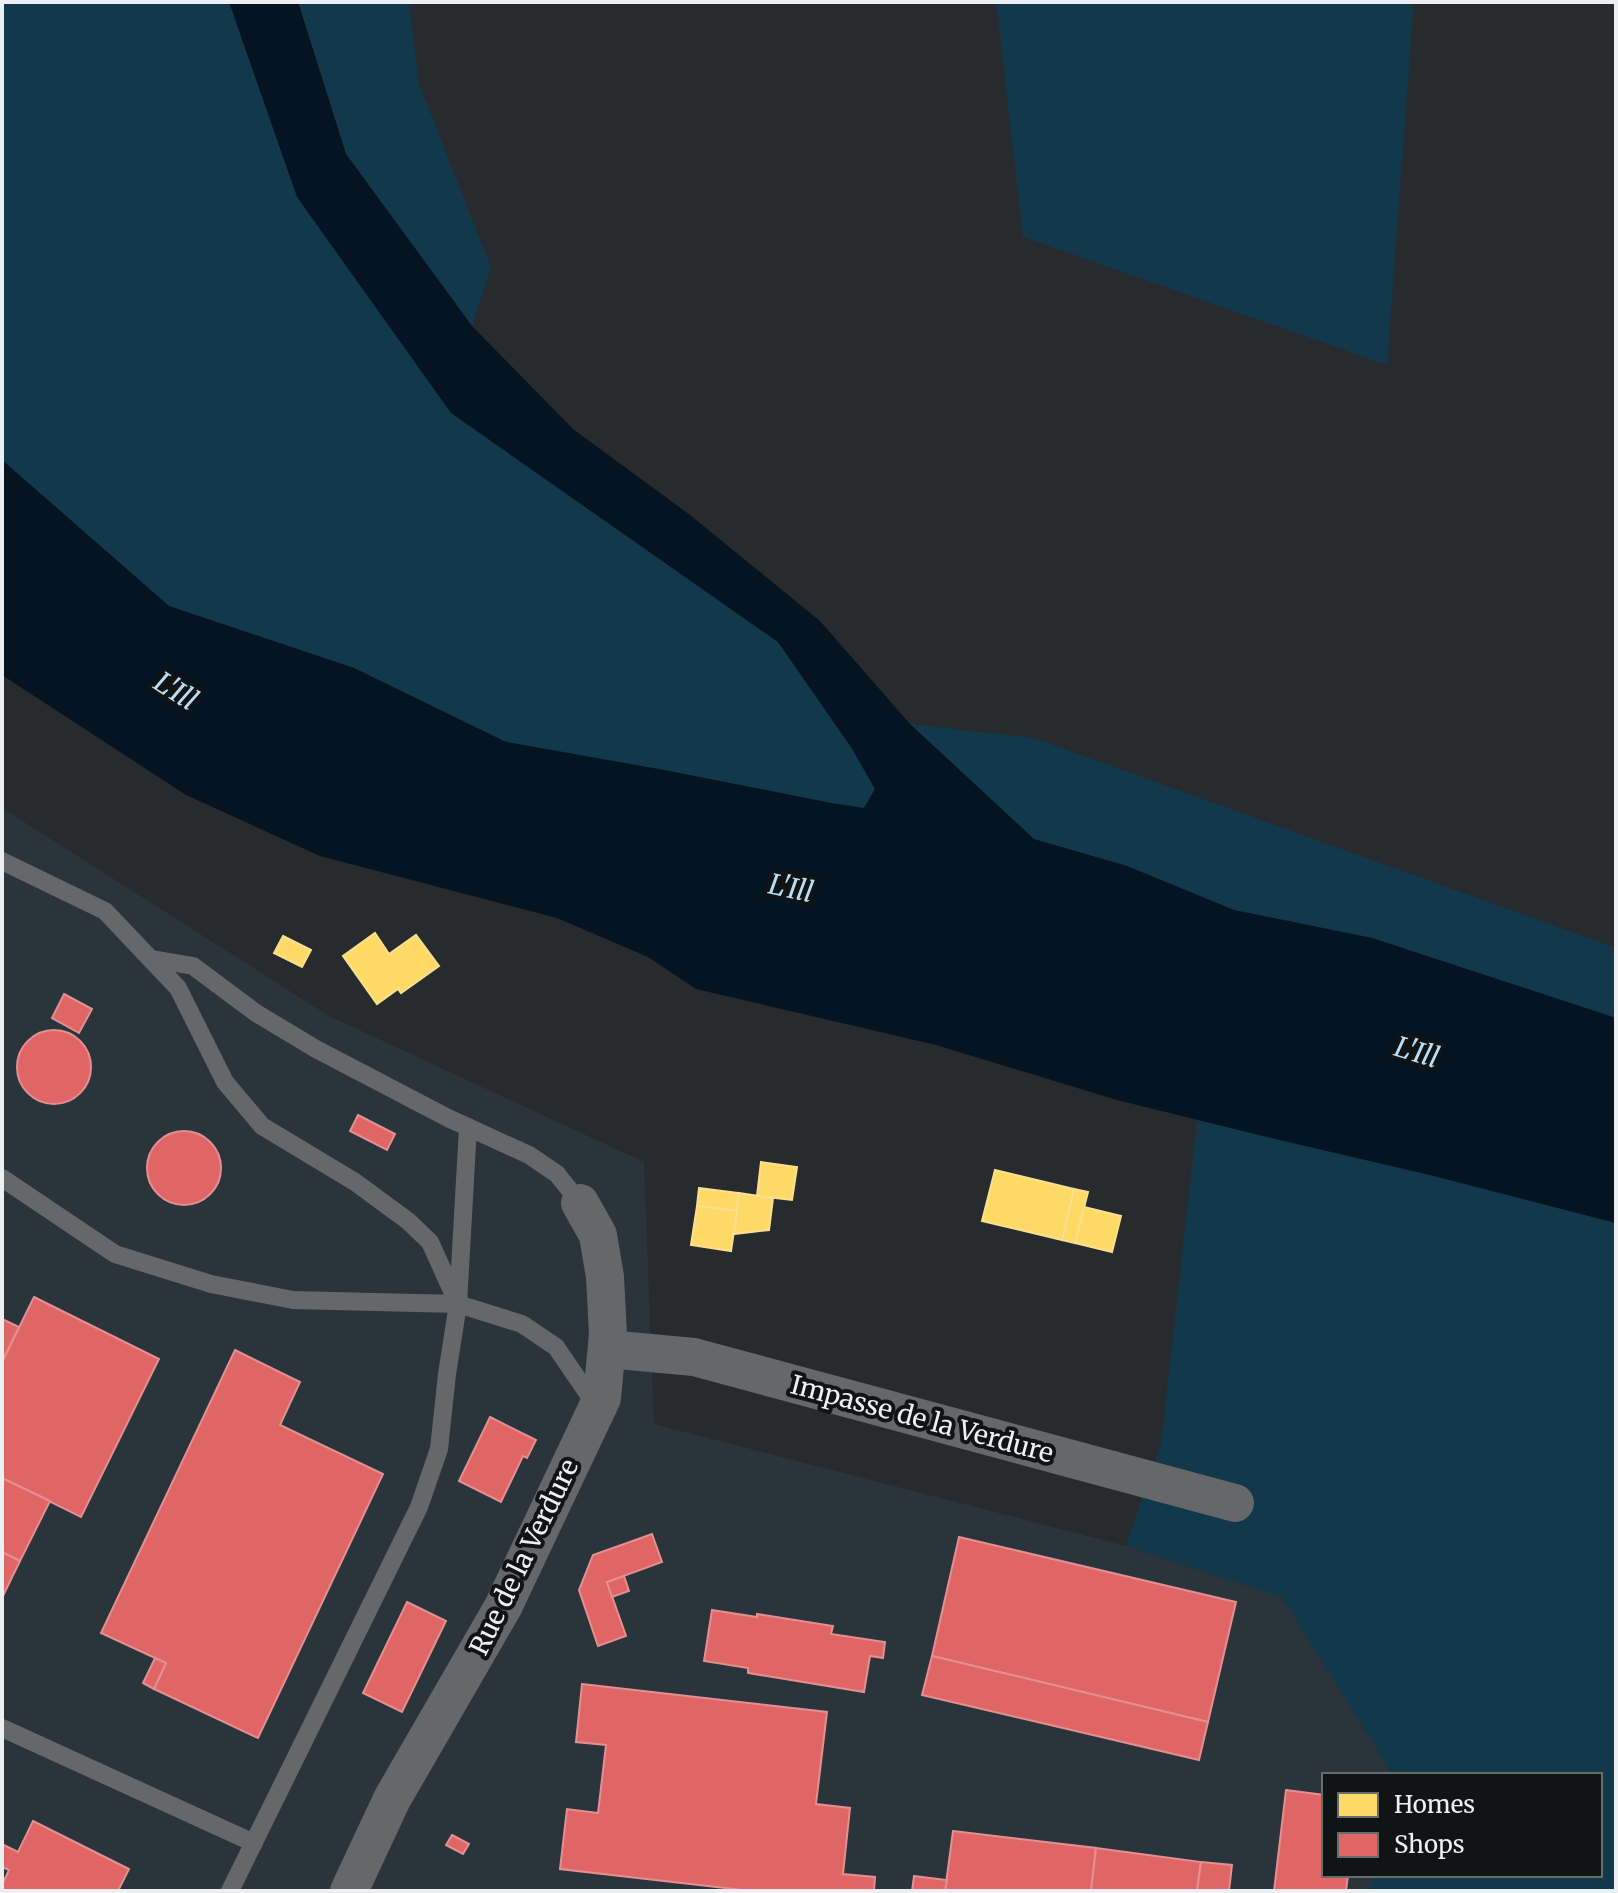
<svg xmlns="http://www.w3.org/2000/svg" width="1618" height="1893" viewBox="0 0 1618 1893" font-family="Merriweather,serif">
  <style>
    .built { fill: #2a353b }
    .green { fill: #12384c }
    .water { fill: #041420 }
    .homes { fill: #ffd966; stroke: #f9e090; stroke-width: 2 }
    .shops { fill: #e06666; stroke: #e48f90; stroke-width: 2 }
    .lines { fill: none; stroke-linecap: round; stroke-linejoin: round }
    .service { stroke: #656768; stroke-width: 18 }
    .minor { stroke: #656768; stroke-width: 38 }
    .labels { text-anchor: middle; stroke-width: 8; stroke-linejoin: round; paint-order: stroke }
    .street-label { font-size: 26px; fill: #ecf0f2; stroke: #111415 }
    .water-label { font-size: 28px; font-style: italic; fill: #b8dff7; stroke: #111415 }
  </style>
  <rect width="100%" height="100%" fill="#282b2d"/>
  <!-- built -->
  <polygon class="built" points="2,808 329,1016 644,1162 654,1424 1126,1546 1282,1597 1389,1767 1387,1775 1324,1775 1324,1875 1373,1875 1371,1891 2,1891"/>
  <!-- green -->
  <g class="green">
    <polygon points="2,2 229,2 237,20 451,413 778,642 851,747 876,789 864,808 831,803 664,770 506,742 354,668 169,606 2,460"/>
    <polygon points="298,2 409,2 419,84 491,267 472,326 346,154"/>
    <polygon points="996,2 1414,2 1387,365 1023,237"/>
    <polygon points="910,724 1034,738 1616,948 1616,1018 1372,938 1234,910 1127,866 1035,840"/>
    <polygon points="1197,1120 1430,1175 1616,1223 1616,1891 1371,1891 1373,1875 1600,1875 1600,1775 1387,1775 1388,1767 1282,1597 1126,1546 1161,1444"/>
  </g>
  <!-- water -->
  <polygon class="water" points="229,2 298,2 346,154 472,326 573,429 690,515 820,621 910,724 1034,839 1127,866 1234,910 1372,938 1616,1018 1616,1223 1430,1175 1263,1136 1117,1100 936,1045 696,989 648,957 557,918 320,856 186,795 2,675 2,460 169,606 354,668 506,742 664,770 831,803 864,808 875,789 851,747 778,642 451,413 297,197"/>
  <!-- homes -->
  <g class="homes">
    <polygon points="375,933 389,954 416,935 439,966 401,993 398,989 377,1004 343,956"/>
    <polygon points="283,936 311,950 302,967 274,953"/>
    <polygon points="761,1162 797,1167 792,1200 757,1196"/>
    <polygon points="995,1170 1074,1189 1062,1240 982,1221"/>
    <polygon points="699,1188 739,1193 737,1211 697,1206"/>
    <polygon points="1074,1189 1088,1192 1075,1243 1062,1240"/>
    <polygon points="739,1193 773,1198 769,1230 734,1234"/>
    <polygon points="697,1206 737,1211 731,1251 691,1245"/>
    <polygon points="1084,1207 1121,1216 1112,1252 1075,1243"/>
  </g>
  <!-- shops -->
  <g class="shops">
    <polygon points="64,994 92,1009 79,1033 52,1018"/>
    <circle cx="54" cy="1067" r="37"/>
    <polygon points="358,1115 395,1134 387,1150 350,1131"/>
    <circle cx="184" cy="1168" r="37"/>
    <polygon points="34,1297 159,1359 81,1517 2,1478 2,1362"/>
    <polygon points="2,1319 19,1327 2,1362"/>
    <polygon points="235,1350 300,1382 280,1425 383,1474 258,1738 154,1689 166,1663 101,1633"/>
    <polygon points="490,1417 536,1440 527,1458 523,1456 501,1502 459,1481"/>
    <polygon points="2,1478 50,1501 20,1561 2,1552"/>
    <polygon points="652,1534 662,1562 607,1582 626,1636 598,1646 579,1590 593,1555"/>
    <polygon points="959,1537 1236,1602 1208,1722 932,1656"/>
    <polygon points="2,1552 20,1561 2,1598"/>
    <polygon points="624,1576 629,1591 612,1597 607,1582"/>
    <polygon points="407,1602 446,1621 402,1712 363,1693"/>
    <polygon points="712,1610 757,1617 757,1614 833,1626 831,1634 885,1642 883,1658 870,1656 864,1692 748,1673 748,1668 704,1661"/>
    <polygon points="932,1656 1208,1722 1199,1760 922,1695"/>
    <polygon points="155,1658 166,1663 154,1689 143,1683"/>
    <polygon points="582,1684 827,1712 816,1804 850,1808 843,1874 875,1877 874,1891 751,1891 560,1869 567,1809 598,1813 606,1745 576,1742"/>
    <polygon points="1286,1790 1324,1795 1324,1875 1348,1875 1346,1891 1274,1891"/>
    <polygon points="33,1821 129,1869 118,1891 2,1891 2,1885 9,1870 2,1867 2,1844 18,1852"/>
    <polygon points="953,1831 1096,1848 1091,1891 945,1891"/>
    <polygon points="452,1835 469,1844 463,1854 446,1845"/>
    <polygon points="1096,1848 1201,1862 1197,1891 1091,1891"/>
    <polygon points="1201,1862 1232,1865 1229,1891 1197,1891"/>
    <polygon points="914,1876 947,1880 945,1891 912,1891"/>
  </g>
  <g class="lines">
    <!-- service -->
    <g class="service">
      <polyline points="2,861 105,911 178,988 225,1082 262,1126 355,1182 408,1221 430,1242 458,1304 522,1324 556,1347 597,1407"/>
      <polyline points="152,959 193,966 256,1013 316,1049 448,1118 529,1155 557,1174 580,1203"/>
      <polyline points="2,1178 115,1254 211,1284 293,1300 458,1304"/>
      <polyline points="2,1728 254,1843"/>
      <polyline points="230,1891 419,1507 439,1449 447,1374 458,1304 468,1127"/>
    </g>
    <!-- minor -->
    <g class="minor">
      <polyline points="607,1349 694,1357 1235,1503"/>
      <polyline points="349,1891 392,1799 503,1607 602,1398 608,1334 605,1277 598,1235 580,1203"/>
    </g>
  </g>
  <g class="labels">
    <!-- street labels -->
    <g class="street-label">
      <text transform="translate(922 1419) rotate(15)" y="9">Impasse de la Verdure</text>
      <text transform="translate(524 1557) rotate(-64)" y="9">Rue de la Verdure</text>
    </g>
    <!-- water labels -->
    <g class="water-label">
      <text transform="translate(176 691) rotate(33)" y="10">L'Ill</text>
      <text transform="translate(791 888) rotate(12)" y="10">L'Ill</text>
      <text transform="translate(1417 1052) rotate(17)" y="10">L'Ill</text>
    </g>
  </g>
  <!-- border -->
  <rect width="1618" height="1893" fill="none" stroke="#ecf0f2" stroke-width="8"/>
  <!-- legend -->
  <rect x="1322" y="1773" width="280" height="104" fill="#111415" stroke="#696c6d" stroke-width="2"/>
  <rect x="1338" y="1793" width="40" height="24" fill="#ffd966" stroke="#696c6d" stroke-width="2"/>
  <text x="1394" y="1813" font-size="24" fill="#ecf0f2">Homes</text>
  <rect x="1338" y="1833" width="40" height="24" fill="#e06666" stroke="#696c6d" stroke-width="2"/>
  <text x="1394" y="1853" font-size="24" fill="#ecf0f2">Shops</text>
</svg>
